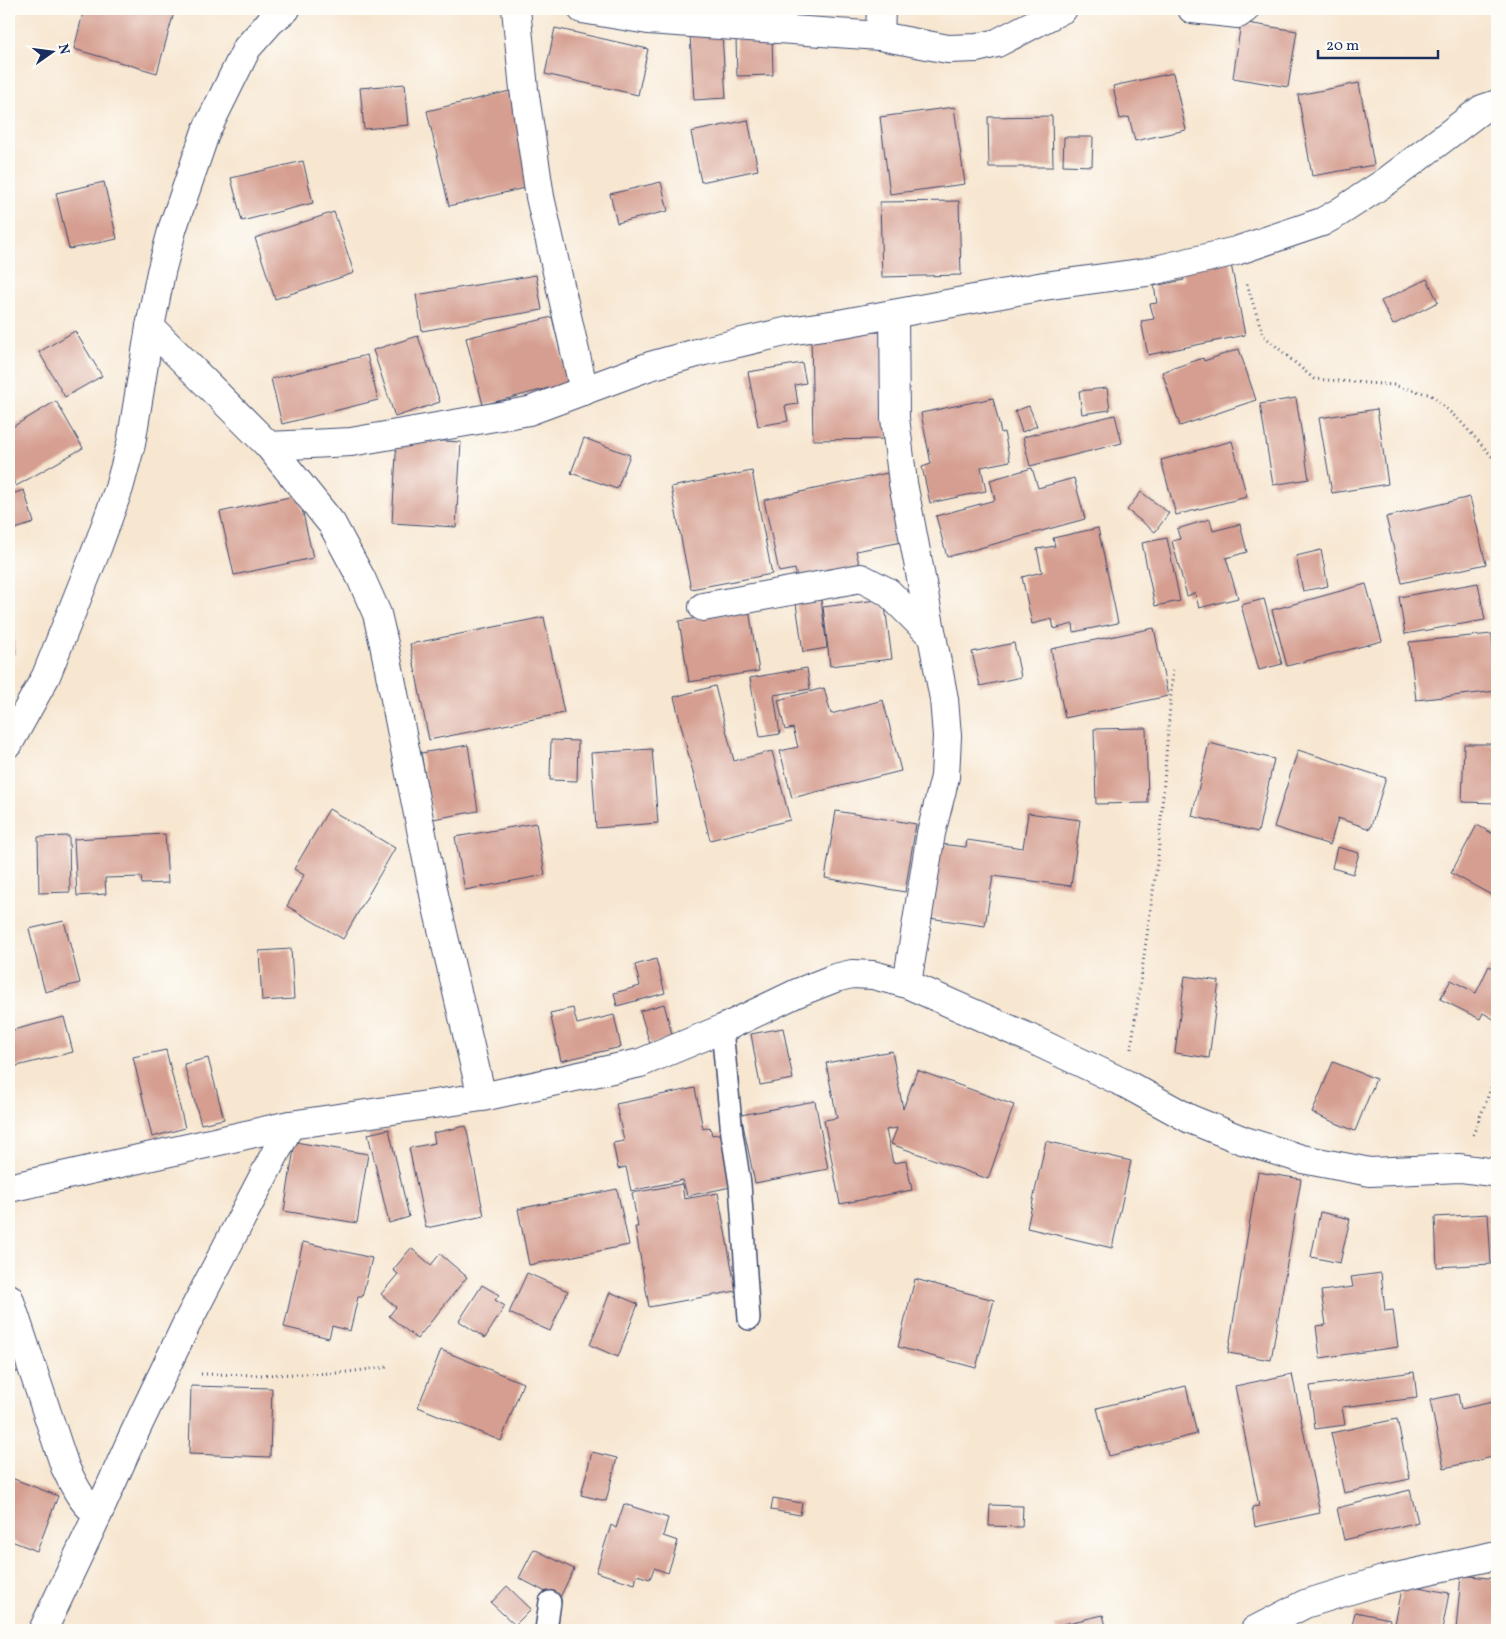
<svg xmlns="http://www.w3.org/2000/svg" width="1506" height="1639" viewBox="0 0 1506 1639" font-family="Vollkorn,serif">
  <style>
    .building { fill: #d59e90 }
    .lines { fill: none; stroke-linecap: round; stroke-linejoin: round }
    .lane-casing { stroke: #3c4a6f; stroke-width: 24 }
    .street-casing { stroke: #3c4a6f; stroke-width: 30 }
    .path { stroke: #3c4a6f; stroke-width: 3; stroke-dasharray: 1 4; stroke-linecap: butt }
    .lane { stroke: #fff; stroke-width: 21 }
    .street { stroke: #fff; stroke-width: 28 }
  </style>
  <rect width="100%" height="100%" fill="#fdfcf7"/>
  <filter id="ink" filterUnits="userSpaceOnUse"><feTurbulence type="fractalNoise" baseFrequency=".02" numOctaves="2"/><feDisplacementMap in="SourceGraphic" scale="10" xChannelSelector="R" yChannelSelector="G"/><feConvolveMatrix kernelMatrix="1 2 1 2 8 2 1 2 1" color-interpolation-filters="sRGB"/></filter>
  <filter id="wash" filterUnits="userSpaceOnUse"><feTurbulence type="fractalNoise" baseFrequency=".0096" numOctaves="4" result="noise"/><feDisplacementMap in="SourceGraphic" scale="20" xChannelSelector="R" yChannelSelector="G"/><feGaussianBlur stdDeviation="1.12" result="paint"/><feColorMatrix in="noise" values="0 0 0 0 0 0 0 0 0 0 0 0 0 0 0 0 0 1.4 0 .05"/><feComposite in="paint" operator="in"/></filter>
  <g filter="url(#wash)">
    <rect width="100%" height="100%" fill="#f7e6d0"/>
    <g id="blocks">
      <!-- building -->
      <g class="building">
        <polygon points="84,9 175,9 157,73 74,49"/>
        <polygon points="1241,22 1297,31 1288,87 1233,78"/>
        <polygon points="555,28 648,49 638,95 545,74"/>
        <polygon points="722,33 726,98 694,100 690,35"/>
        <polygon points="772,36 773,75 737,76 736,38"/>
        <polygon points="1173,73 1186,130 1135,141 1129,117 1120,119 1113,86"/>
        <polygon points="1359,83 1374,165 1312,176 1298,95"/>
        <polygon points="405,84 409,125 364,129 360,88"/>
        <polygon points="514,90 537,185 449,206 427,111"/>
        <polygon points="954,107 965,184 890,194 880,117"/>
        <polygon points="1052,116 1053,167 989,167 988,117"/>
        <polygon points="748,120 758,170 701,182 691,132"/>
        <polygon points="1064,137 1093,137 1092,166 1063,165"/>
        <polygon points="303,161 313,203 242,221 231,178"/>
        <polygon points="104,182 117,239 69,249 56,193"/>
        <polygon points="661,182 668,211 617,223 610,194"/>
        <polygon points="959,201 961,275 882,277 880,202"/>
        <polygon points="334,212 354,273 275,299 255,238"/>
        <polygon points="1230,259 1245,335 1148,355 1141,321 1154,319 1150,304 1157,303 1154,286 1184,280 1181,269"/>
        <polygon points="536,275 542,310 422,331 416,295"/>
        <polygon points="1427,279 1438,302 1393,325 1381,301"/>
        <polygon points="552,317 568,383 483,405 466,338"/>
        <polygon points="75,331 102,376 65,397 39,352"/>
        <polygon points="885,332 887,439 813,440 811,333"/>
        <polygon points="418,336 440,402 395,417 373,350"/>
        <polygon points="1239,349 1256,400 1180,426 1162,372 1203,358 1204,361"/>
        <polygon points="367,355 378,400 282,424 271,379"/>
        <polygon points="802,363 806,383 795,385 798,404 785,406 788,421 758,426 748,372"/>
        <polygon points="1107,388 1110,410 1082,414 1079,391"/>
        <polygon points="993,398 1001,433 1004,432 1010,461 981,467 986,491 930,503 922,467 931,464 921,413"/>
        <polygon points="1296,398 1309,479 1273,485 1260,404"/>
        <polygon points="56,401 83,448 16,486 9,473 9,429"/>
        <polygon points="1029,406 1037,426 1022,432 1015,411"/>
        <polygon points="1377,409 1388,484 1332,493 1319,418"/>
        <polygon points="1115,415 1122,443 1030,466 1023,437"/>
        <polygon points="397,438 461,442 456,527 392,523"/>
        <polygon points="584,438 630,455 617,489 571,473"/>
        <polygon points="1232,441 1247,497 1176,515 1161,460"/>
        <polygon points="1032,468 1038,488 1074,478 1085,519 947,557 936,516 995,500 990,480"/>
        <polygon points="752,471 772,574 691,589 671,487"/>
        <polygon points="892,472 907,541 856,551 861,572 799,586 795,569 779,572 764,500"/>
        <polygon points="24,490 34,523 9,531 9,495"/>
        <polygon points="1141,492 1169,513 1155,532 1127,510"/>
        <polygon points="299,495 313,558 234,575 220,512"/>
        <polygon points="1470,497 1486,564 1402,583 1386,517"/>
        <polygon points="1210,519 1213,531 1240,524 1247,552 1226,558 1238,598 1199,608 1195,593 1187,596 1172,541 1180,539 1177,529"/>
        <polygon points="1098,528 1118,623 1074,632 1073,624 1054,629 1052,619 1032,624 1022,577 1042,572 1037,549 1055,546 1053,538"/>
        <polygon points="1167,538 1180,601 1155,606 1142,543"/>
        <polygon points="1321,550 1328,586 1303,591 1296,556"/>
        <polygon points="1478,583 1485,620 1405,634 1399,597"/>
        <polygon points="1366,584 1382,641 1287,666 1272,610"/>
        <polygon points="821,599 827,648 803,652 796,603"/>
        <polygon points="884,599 892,659 830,666 823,607"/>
        <polygon points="1264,599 1282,664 1259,670 1241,605"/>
        <polygon points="749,610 759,671 689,682 679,621"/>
        <polygon points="9,616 12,616 15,654 9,655"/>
        <polygon points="544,617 564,713 429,740 410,644"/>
        <polygon points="1154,628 1168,696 1065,718 1051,649"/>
        <polygon points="1492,634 1497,691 1416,700 1409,642"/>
        <polygon points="1014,643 1021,677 980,686 972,652"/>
        <polygon points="807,668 810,689 774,695 780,734 760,737 750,678"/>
        <polygon points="715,686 734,761 772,751 790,820 710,840 674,697"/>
        <polygon points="824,688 831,714 883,700 901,771 792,798 780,751 798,747 793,728 785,730 778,700"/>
        <polygon points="1146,728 1148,803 1096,804 1094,729"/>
        <polygon points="551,740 578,741 577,781 550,780"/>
        <polygon points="1209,743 1274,759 1258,832 1192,816"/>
        <polygon points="1464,744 1497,744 1497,803 1462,802"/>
        <polygon points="468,745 478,811 433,819 421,753"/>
        <polygon points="652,749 658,823 596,828 591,753"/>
        <polygon points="1298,750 1386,778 1370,829 1338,818 1330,845 1274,827"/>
        <polygon points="329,809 395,848 343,939 287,906 304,875 294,869"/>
        <polygon points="836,811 916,824 905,892 825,878"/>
        <polygon points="1028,813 1080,820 1071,886 993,876 985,926 929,918 940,844 966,847 967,840 1023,848"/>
        <polygon points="536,823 545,875 465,890 455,837"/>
        <polygon points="1477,825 1497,836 1497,898 1451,873"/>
        <polygon points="165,834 168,883 142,884 141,877 105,878 106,894 77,896 74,839"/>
        <polygon points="69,836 70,892 39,893 38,837"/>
        <polygon points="1337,847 1359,853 1353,874 1332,868"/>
        <polygon points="64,921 80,983 45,992 29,929"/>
        <polygon points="291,949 294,999 262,1001 259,951"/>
        <polygon points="656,959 665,993 617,1006 614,993 640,986 635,965"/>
        <polygon points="1489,966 1497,970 1497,1021 1483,1013 1480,1019 1440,999 1451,980 1476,993"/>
        <polygon points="1185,976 1219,981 1209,1058 1175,1053"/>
        <polygon points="664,1004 673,1038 650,1044 640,1011"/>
        <polygon points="573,1008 577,1024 614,1015 621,1047 561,1061 550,1013"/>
        <polygon points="64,1017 73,1052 9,1068 9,1031"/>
        <polygon points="783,1028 793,1079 760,1085 751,1034"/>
        <polygon points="166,1050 185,1128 152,1137 133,1057"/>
        <polygon points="892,1051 903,1109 917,1070 1014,1105 988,1179 891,1144 897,1128 886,1130 893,1163 906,1161 912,1190 840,1204 824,1120 837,1118 826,1063"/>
        <polygon points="208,1058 224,1119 201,1124 184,1064"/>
        <polygon points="1333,1062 1376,1079 1355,1131 1312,1113"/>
        <polygon points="695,1088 703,1129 710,1127 712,1135 725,1133 736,1186 687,1196 683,1180 631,1191 626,1167 618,1169 613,1143 624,1141 616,1104"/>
        <polygon points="815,1101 828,1169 755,1183 741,1115"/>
        <polygon points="466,1126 484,1216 426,1228 409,1148 435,1143 433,1133"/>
        <polygon points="389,1129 409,1217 389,1223 368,1134"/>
        <polygon points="1046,1141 1131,1161 1112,1248 1027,1228"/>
        <polygon points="295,1142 368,1154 357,1223 284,1211"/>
        <polygon points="1258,1172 1301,1179 1271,1360 1228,1353"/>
        <polygon points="682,1184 684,1199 718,1193 736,1291 649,1307 635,1227 638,1227 632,1193"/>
        <polygon points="617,1189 629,1245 529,1265 518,1209"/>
        <polygon points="1320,1212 1350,1219 1340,1263 1311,1257"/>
        <polygon points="1488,1214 1491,1264 1437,1267 1435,1217"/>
        <polygon points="303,1242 372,1258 362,1297 358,1297 350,1331 332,1326 329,1338 284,1327"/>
        <polygon points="411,1248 431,1265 440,1254 467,1277 417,1339 389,1316 396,1307 381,1294 398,1274 393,1270"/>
        <polygon points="527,1273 568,1291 550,1331 509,1313"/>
        <polygon points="1381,1273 1385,1311 1393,1310 1398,1347 1320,1358 1316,1326 1326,1325 1321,1291 1353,1287 1351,1277"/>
        <polygon points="915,1279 994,1300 976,1368 898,1347"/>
        <polygon points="482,1285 499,1295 495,1300 505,1306 485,1338 459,1321"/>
        <polygon points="610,1292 638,1304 618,1357 590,1345"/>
        <polygon points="9,1338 19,1371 9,1374"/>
        <polygon points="441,1350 523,1383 501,1441 418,1407"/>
        <polygon points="1414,1372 1417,1398 1342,1407 1345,1425 1315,1429 1310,1386"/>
        <polygon points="1292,1374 1320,1513 1255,1527 1252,1507 1259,1506 1235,1386"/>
        <polygon points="191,1386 272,1388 270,1457 189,1454"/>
        <polygon points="1186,1386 1197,1434 1109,1456 1097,1408"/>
        <polygon points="1458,1394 1461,1409 1497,1401 1497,1456 1444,1468 1430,1400"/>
        <polygon points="1397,1419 1410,1479 1344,1493 1331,1433"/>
        <polygon points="592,1452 617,1458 606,1501 581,1495"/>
        <polygon points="9,1477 58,1496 37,1551 9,1540"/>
        <polygon points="1410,1490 1418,1522 1344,1540 1337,1508"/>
        <polygon points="773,1498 802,1503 800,1515 771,1510"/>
        <polygon points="624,1504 668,1518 663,1536 678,1541 668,1573 654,1568 650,1579 637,1575 635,1584 596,1572 611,1525 616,1528"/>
        <polygon points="990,1505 1023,1506 1022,1527 989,1526"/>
        <polygon points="534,1549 574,1569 559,1599 519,1578"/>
        <polygon points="1461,1575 1497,1579 1497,1630 1456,1630"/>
        <polygon points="1403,1584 1449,1593 1442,1630 1394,1629"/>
        <polygon points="507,1586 531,1609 515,1625 491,1603"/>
        <polygon points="1355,1612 1390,1619 1388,1630 1351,1630"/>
        <polygon points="1103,1615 1107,1630 1056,1630 1055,1626"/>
      </g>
    </g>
  </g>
  <g filter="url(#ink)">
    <use href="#blocks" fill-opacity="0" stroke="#3c4a6f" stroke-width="1"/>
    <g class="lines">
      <!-- lane casing -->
      <g class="lane-casing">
        <g id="lane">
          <polyline points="722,1029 732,1134 740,1184 749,1319"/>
          <polyline points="546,1630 550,1602"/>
        </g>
      </g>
      <!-- street casing -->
      <g class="street-casing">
        <g id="street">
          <polyline points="516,9 524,89 540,197 584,391"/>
          <polyline points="582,9 648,20 880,36 948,49 977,48 997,43 1063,9"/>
          <polyline points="1192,9 1238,14 1245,9"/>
          <polyline points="880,36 881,9"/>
          <polyline points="894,314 895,418 903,483 944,699 947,736 945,777 931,833 907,984"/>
          <polyline points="150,327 269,446 332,524 361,578 377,614 384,644 435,899 482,1097"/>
          <polyline points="269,446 351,442 529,411 650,366 704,351 789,331 844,323 1044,286 1147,272 1236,251 1322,222 1338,213 1387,181 1482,109 1497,104"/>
          <polyline points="703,607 861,578 888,592 932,636"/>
          <polyline points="9,743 46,676 98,546 119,488 131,444 150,327 161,272 173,227 206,131 247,48 271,21 286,9"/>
          <polyline points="9,1188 290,1125 482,1097 640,1063 722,1029 797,993 835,978 852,974 873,975 907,984 1027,1037 1126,1084 1190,1119 1242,1140 1302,1159 1370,1172 1460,1168 1497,1173"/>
          <path d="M9,1298L65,1467C74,1485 81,1502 98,1514"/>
          <polyline points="43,1630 98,1514 132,1438 186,1325 290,1125"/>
          <polyline points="1255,1630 1305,1604 1383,1580 1497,1555"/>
        </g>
      </g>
      <!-- path -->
      <g class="path">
        <polyline points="1247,284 1263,335 1314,379 1393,385 1431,395 1460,421 1497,462"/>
        <polyline points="1131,1049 1158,856 1173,669"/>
        <polyline points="1473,1135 1497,1073"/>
        <polyline points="201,1374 259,1375 339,1373 388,1367"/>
      </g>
      <!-- lane -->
      <use href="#lane" class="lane"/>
      <!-- street -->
      <use href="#street" class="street"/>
    </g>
  </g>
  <!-- margin -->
  <rect width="1506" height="1639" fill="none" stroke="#fdfcf7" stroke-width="30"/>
  <!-- north arrow -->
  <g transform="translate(52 52) rotate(76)" stroke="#fdfcf7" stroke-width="4" paint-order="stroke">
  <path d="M0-4L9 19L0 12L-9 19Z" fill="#1b2f5e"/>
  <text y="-8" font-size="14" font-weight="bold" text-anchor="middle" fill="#1b2f5e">N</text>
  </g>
  <!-- scale -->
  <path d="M1318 50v8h120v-8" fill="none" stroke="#1b2f5e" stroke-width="2.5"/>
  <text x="1326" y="50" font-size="15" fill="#1b2f5e" stroke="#fdfcf7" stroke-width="4" paint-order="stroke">20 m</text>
</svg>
